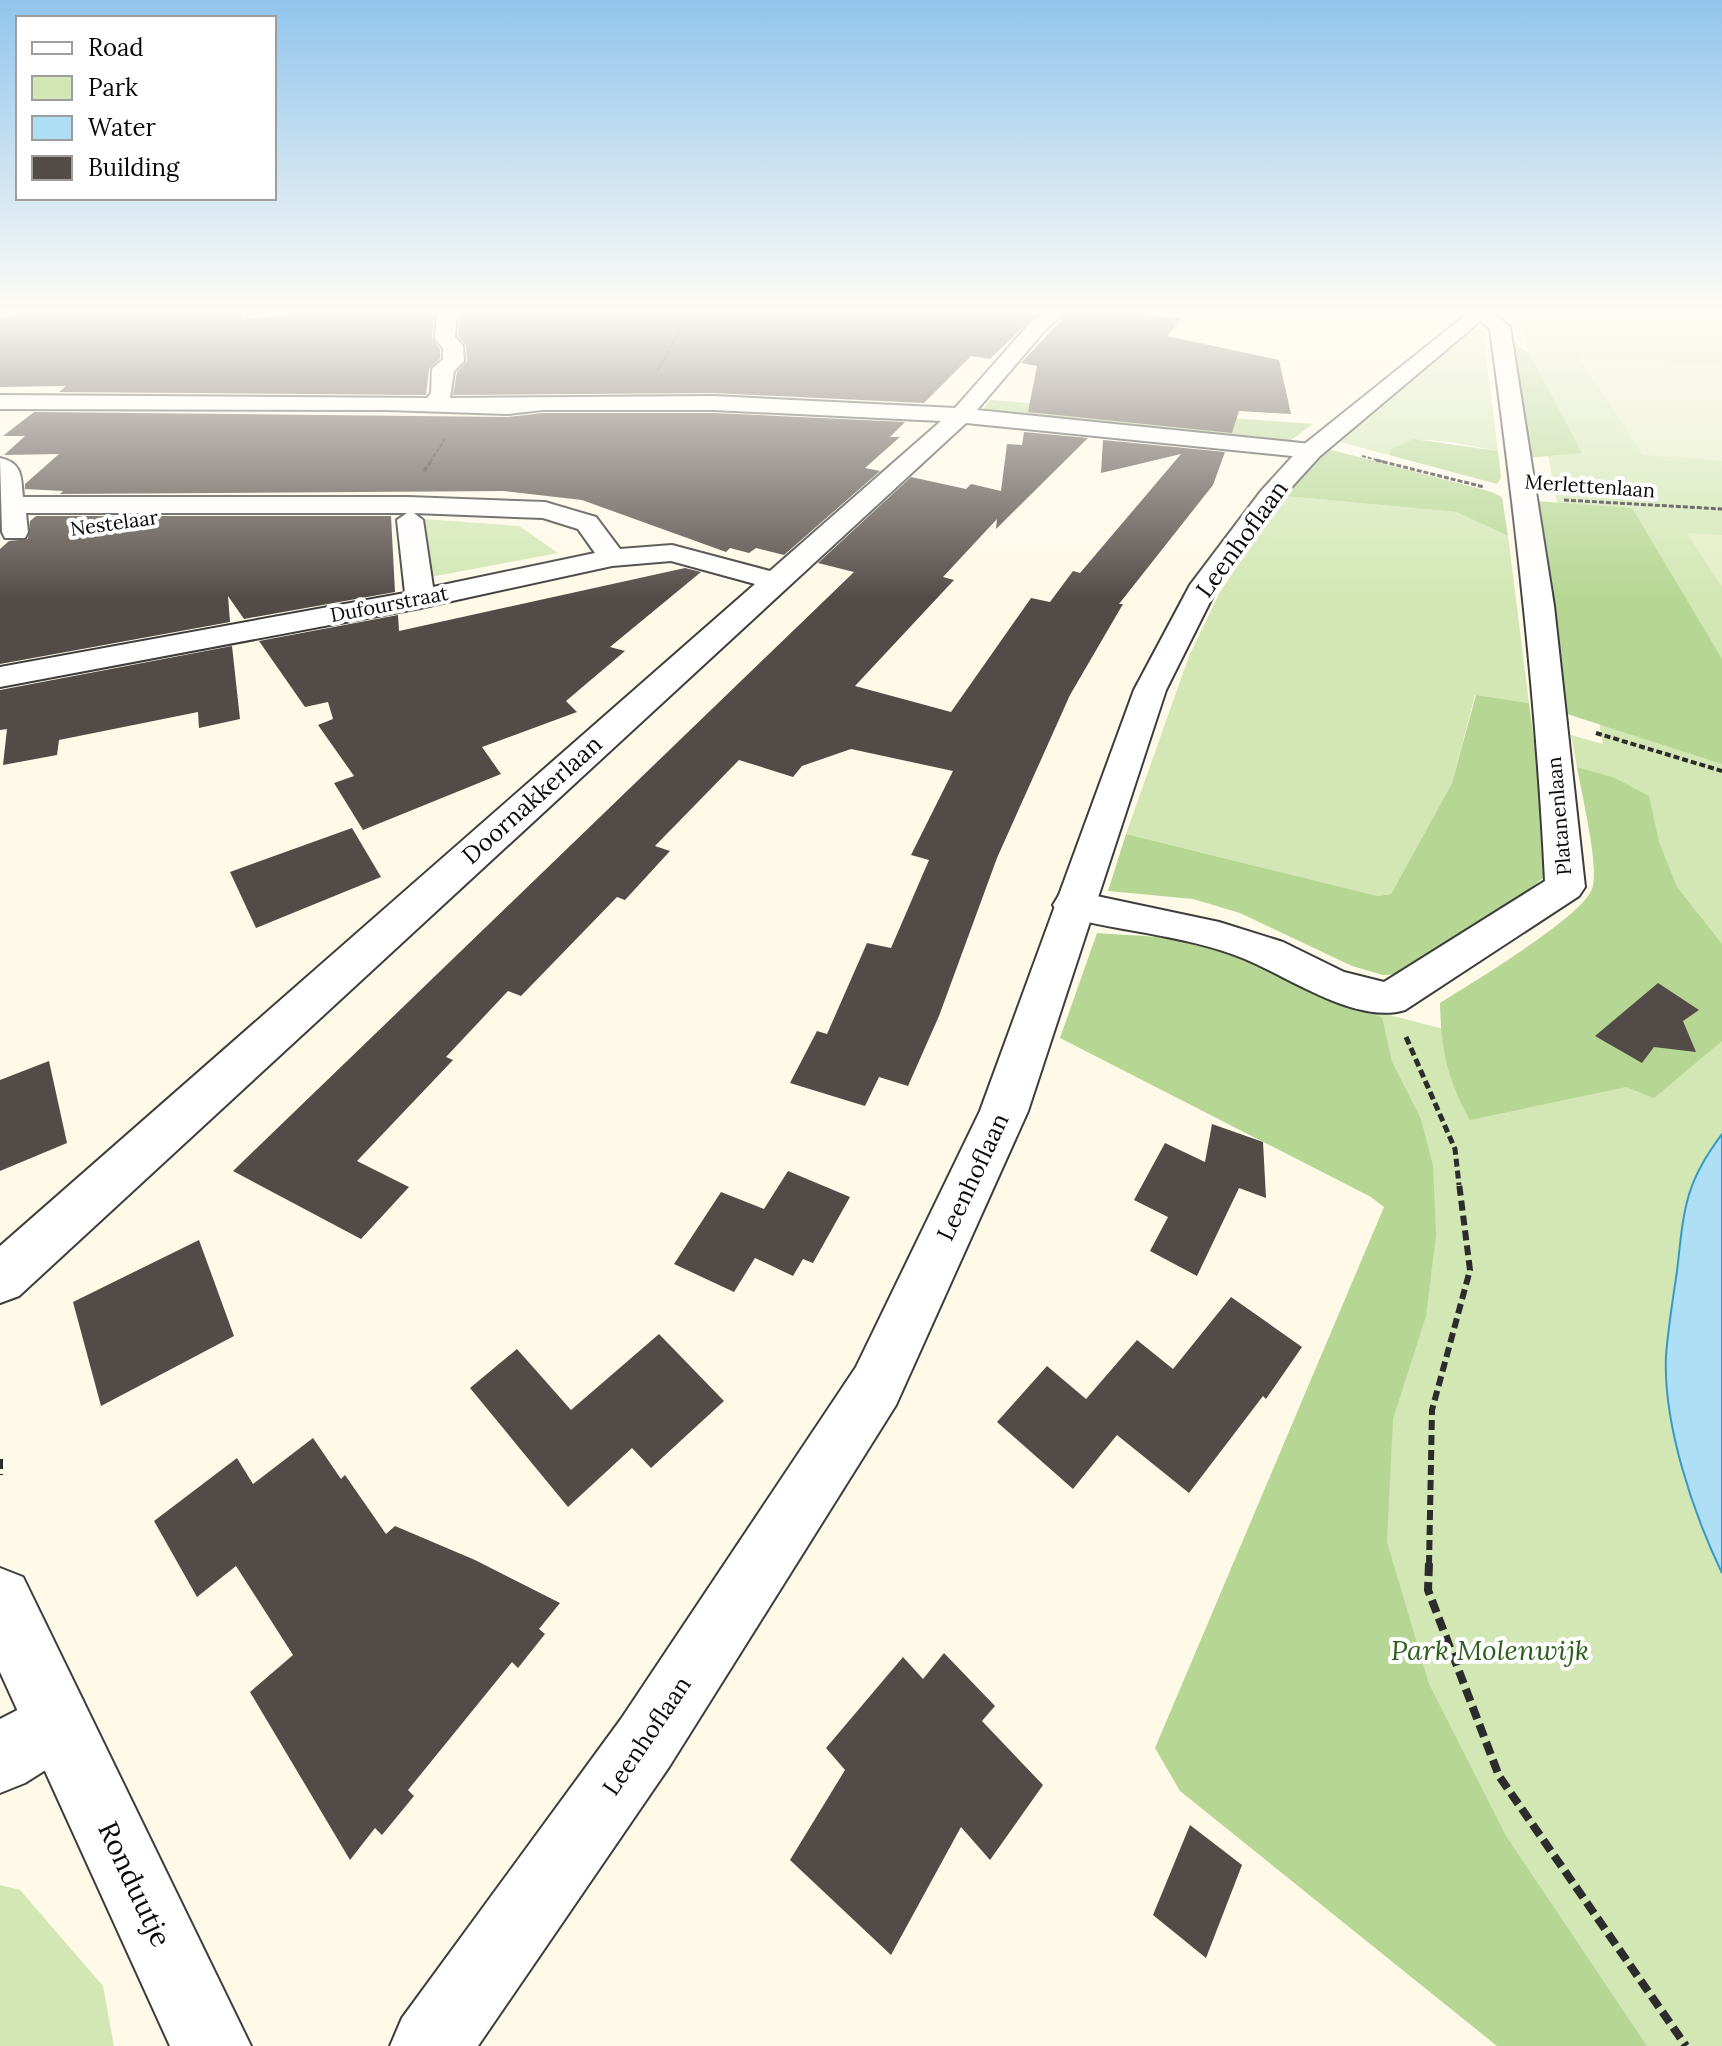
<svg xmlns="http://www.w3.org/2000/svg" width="1722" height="2046" viewBox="0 0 1722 2046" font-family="Lora,serif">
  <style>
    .green { fill: #d2e7b4 }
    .forest { fill: #b6d793 }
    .pitch { fill: #e3eec5 }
    .water { fill: #aedff4; stroke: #3798c9; stroke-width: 2 }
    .building { fill: #534b47 }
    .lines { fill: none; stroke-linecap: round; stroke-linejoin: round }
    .minor-casing { stroke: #3d3d3d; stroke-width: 4 }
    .tertiary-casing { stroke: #3d3d3d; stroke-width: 4 }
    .path-far5 { stroke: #2c2c2c; stroke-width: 2; stroke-dasharray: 4 2; stroke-linecap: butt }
    .path-far4 { stroke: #2c2c2c; stroke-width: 3; stroke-dasharray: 5 2; stroke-linecap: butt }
    .path-far3 { stroke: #2c2c2c; stroke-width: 4; stroke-dasharray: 6 3; stroke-linecap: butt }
    .path-far2 { stroke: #2c2c2c; stroke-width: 5; stroke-dasharray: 8 4; stroke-linecap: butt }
    .path-far1 { stroke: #2c2c2c; stroke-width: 6; stroke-dasharray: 10 5; stroke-linecap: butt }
    .path { stroke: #2c2c2c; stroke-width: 8; stroke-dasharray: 13 6; stroke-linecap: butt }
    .minor { fill: #fff; fill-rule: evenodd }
    .tertiary { fill: #fff; fill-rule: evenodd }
    .labels { text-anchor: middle; stroke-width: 8; stroke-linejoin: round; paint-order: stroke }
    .far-street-label { font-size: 20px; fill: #0a0a0a; stroke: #fff }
    .street-label { font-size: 24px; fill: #0a0a0a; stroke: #fff }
    .near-park-label { font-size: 28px; font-style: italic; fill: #2f5f1d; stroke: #fff }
    .near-street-label { font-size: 28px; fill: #0a0a0a; stroke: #fff }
  </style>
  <rect width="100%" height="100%" fill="#fff9e8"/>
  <!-- green -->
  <g class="green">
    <polygon points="1509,313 1722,316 1722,2046 1554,2046 1214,1728 1406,1202 1161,956 1463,1034 1620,907 1609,777 1577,767 1571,735 1603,744 1525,335 1511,327"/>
    <path d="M1482,325L1498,451C1472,447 1402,427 1389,455L1336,441L1387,393Z"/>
    <polygon points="1285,496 1456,512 1508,536 1529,703 1475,695 1452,783 1391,894 1378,896 1126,834 1189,656 1220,592"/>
    <polygon points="423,519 519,526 558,553 420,579"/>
    <polygon points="0,1885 20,1890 103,1986 114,2046 0,2046"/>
  </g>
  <!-- forest -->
  <g class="forest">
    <polygon points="1514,344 1529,353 1582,453 1527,458"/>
    <polygon points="990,400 1313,424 1291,440 1048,424 981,412"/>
    <polygon points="1413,439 1498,451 1501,478 1497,484 1389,455 1392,448"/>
    <polygon points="1328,449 1492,492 1502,497 1508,536 1456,512 1285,496"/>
    <polygon points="1536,501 1632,508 1722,659 1722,764 1567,714"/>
    <polygon points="1476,695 1529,703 1549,855 1543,878 1474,934 1402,974 1383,975 1352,966 1240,913 1193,899 1108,891 1126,834 1378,896 1391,894 1452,783"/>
    <path d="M1577,767L1615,778L1649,796L1659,842L1677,887L1722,944V1041L1654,1098L1626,1087L1470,1120C1447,1079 1441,1049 1440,1003C1471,983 1581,918 1592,889C1600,868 1581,792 1577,767Z"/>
    <path d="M1097,933C1136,936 1178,936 1215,947C1273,965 1322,1001 1382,1017L1392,1062L1421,1119L1433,1166L1436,1235L1426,1316L1393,1419L1387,1542L1429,1684L1506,1836L1647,2046H1497L1180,1791L1155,1748L1384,1207L1371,1197L1060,1038Z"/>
  </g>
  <!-- pitch -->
  <g class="pitch">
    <polygon points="1578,357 1722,366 1722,461 1643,455"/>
    <polygon points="1687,533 1722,535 1722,587"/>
  </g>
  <!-- water -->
  <path class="water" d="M1722,1134V1573C1693,1513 1663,1424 1666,1356C1668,1328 1673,1299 1677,1271C1684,1210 1684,1184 1722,1134Z"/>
  <!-- building -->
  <g class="building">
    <polygon points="20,313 240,313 242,320 297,313 434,313 432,339 440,349 440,358 429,369 426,395 59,392 66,386 0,387 0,318"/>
    <polygon points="460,313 1038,313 990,359 971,356 924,403 714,393 453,395 457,372 467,361 466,346 458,336"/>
    <polygon points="1068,313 1138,313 1181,319 1167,336 1279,360 1291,414 1239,411 1232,433 1028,412 1037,366 1021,363"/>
    <polygon points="34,412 507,417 543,413 714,413 905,422 890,437 900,437 865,468 880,471 784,555 756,548 749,553 730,548 726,552 582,500 504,491 60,494 63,491 25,489 25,484 59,454 4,455 25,436 3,436"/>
    <polygon points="1024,432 1088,438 996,529 997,519 943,577 954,580 855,686 951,712 1031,598 1050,602 1073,571 1080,573 1181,454 1101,473 1103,440 1225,452 1213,485 1119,604 1123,604 1070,695 997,858 939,1016 908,1086 879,1077 865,1106 790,1083 817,1031 827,1034 867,943 891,948 929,860 911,855 953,771 851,749 802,766 793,777 739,760 655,846 670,851 625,900 617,897 521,996 508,991 446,1057 453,1060 357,1161 409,1187 361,1239 233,1171 854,572 818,563 911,477 966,489 971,484 1001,491 1007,444 1022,445"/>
    <polygon points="36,516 391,516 395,592 244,619 228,596 230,622 0,664 0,549 9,541 28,539 30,521"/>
    <polygon points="685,568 701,572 610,647 625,651 566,701 577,712 482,747 501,774 363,830 334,783 354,776 318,725 333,719 328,702 305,707 259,641 398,615 399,631"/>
    <polygon points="232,646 240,719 199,728 198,712 59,740 57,755 3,765 7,729 0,730 0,690"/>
    <polygon points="352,828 381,877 256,928 230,872"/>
    <polygon points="1658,983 1699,1010 1683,1021 1696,1052 1654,1047 1642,1063 1595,1036"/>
    <polygon points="49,1061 67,1143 0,1171 0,1080"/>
    <polygon points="1212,1124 1263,1142 1266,1198 1239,1188 1197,1276 1150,1251 1168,1217 1134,1200 1165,1143 1205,1162"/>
    <polygon points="788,1171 850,1197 813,1263 803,1259 793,1276 755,1258 734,1292 674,1264 721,1192 764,1209"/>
    <polygon points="199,1240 234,1336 101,1406 73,1302"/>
    <polygon points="1231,1297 1302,1347 1266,1399 1263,1396 1189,1493 1117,1435 1073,1489 997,1422 1047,1366 1086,1399 1137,1340 1173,1369"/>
    <polygon points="659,1334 724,1401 651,1468 632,1448 568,1507 470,1388 517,1349 571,1410"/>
    <polygon points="313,1438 341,1479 345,1475 386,1534 395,1526 475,1560 560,1603 539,1629 545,1634 518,1668 512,1662 408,1790 414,1796 382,1835 375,1828 350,1860 250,1692 293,1655 236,1566 197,1597 154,1521 237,1458 253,1484"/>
    <polygon points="944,1653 995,1706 982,1721 1043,1785 990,1860 961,1827 891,1955 790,1860 845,1770 826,1748 903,1657 923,1679"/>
    <polygon points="1190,1825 1242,1865 1206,1958 1153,1915"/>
  </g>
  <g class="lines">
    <!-- minor casing -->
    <g class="minor-casing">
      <g id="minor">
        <path d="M437,313H457L455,337L463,346L464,361L454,371L450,398L714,396L955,408L1032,321L1043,313H1065L1046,329L977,410L1311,444L1323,451L1311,458L966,423L19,1296L0,1303V1246L755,584L671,561L612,566L420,608L0,687V667L405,593L397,520L407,513H26L28,532L25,538H5L2,532L0,458C23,463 21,477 23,497H408L545,502L596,517L620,549L672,545L770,571L941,421L714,410H543L507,414L387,410L0,409V395L427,398L431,393L432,369L443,359V348L435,339ZM414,513L543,518L578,529L595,553L433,587L423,520Z"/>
        <path d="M1470,313H1493L1510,327L1554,606L1585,887L1579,896L1405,1010C1360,1024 1297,983 1256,964C1195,935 1123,933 1059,915L1053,905L1059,895L1073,891L1219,922L1283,942L1344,972L1384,982L1545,881C1536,696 1515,513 1490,329Z"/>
        <polygon points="58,1689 82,1699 92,1723 82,1747 25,1783 0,1793 0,1719"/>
      </g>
    </g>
    <!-- tertiary casing -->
    <g class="tertiary-casing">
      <g id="tertiary">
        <polygon points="1468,313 1490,313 1320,456 1279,501 1218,586 1166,690 1028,1111 896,1405 669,1767 478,2046 390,2046 402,2018 621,1719 856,1367 980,1111 1134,690 1190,585 1261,491 1302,446"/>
        <polygon points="0,1568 23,1577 251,2046 170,2046 0,1672"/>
      </g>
    </g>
    <!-- path-far5 -->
    <g class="path-far5">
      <polyline points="658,370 690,313"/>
      <polyline points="1362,456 1384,462"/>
      <polyline points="430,462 445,439"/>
    </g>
    <!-- path-far4 -->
    <g class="path-far4">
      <polyline points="1376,460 1484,487"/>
      <polyline points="424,471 432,460"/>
      <polyline points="1564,500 1722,509"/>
    </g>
    <!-- path-far3 -->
    <polyline class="path-far3" points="1596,733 1722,771"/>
    <!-- path-far2 -->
    <polyline class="path-far2" points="1406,1037 1455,1149 1459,1185"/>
    <!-- path-far1 -->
    <g class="path-far1">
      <polyline points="0,1459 0,1475"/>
      <polyline points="1429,1565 1432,1410 1470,1270 1459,1183"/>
    </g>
    <!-- path -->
    <polyline class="path" points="1429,1563 1428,1590 1499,1776 1686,2046"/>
    <!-- minor -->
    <use href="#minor" class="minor"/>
    <!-- tertiary -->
    <use href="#tertiary" class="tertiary"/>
  </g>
  <!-- sky -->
  <linearGradient id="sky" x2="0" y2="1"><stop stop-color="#91c5ed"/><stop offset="0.52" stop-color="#fffcf5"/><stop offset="1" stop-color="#fffcf5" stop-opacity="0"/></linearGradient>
  <rect width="1722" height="599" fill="url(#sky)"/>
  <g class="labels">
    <!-- far-street labels -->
    <g class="far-street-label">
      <text transform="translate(1590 486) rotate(4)" y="7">Merlettenlaan</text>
      <text transform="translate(114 523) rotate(-8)" y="7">Nestelaar</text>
      <text transform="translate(389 604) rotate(-11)" y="7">Dufourstraat</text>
      <text transform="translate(1559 816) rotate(-95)" y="7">Platanenlaan</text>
    </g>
    <!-- street labels -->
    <g class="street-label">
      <text transform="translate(1242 539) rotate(-54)" y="8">Leenhoflaan</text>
      <text transform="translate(532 800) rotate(-42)" y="8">Doornakkerlaan</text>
      <text transform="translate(973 1177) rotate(-65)" y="8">Leenhoflaan</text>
      <text transform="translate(647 1736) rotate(-56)" y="8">Leenhoflaan</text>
    </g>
    <!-- near-park labels -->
    <g class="near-park-label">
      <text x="1490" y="1660">Park Molenwijk</text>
    </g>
    <!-- near-street labels -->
    <g class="near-street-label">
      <text transform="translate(135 1884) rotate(65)" y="10">Ronduutje</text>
    </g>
  </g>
  <!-- legend -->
  <rect x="16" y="16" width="260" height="184" fill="#ffffff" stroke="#9d9d9d" stroke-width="2"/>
  <rect x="32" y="42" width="40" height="12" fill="#ffffff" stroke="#9d9d9d" stroke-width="2"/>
  <text x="88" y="56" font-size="24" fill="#0a0a0a">Road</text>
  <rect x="32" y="76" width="40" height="24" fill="#d2e7b4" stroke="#9d9d9d" stroke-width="2"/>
  <text x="88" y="96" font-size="24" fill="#0a0a0a">Park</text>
  <rect x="32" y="116" width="40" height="24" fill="#aedff4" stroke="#9d9d9d" stroke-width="2"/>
  <text x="88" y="136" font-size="24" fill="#0a0a0a">Water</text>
  <rect x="32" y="156" width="40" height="24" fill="#534b47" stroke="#9d9d9d" stroke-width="2"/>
  <text x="88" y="176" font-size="24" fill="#0a0a0a">Building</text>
</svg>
